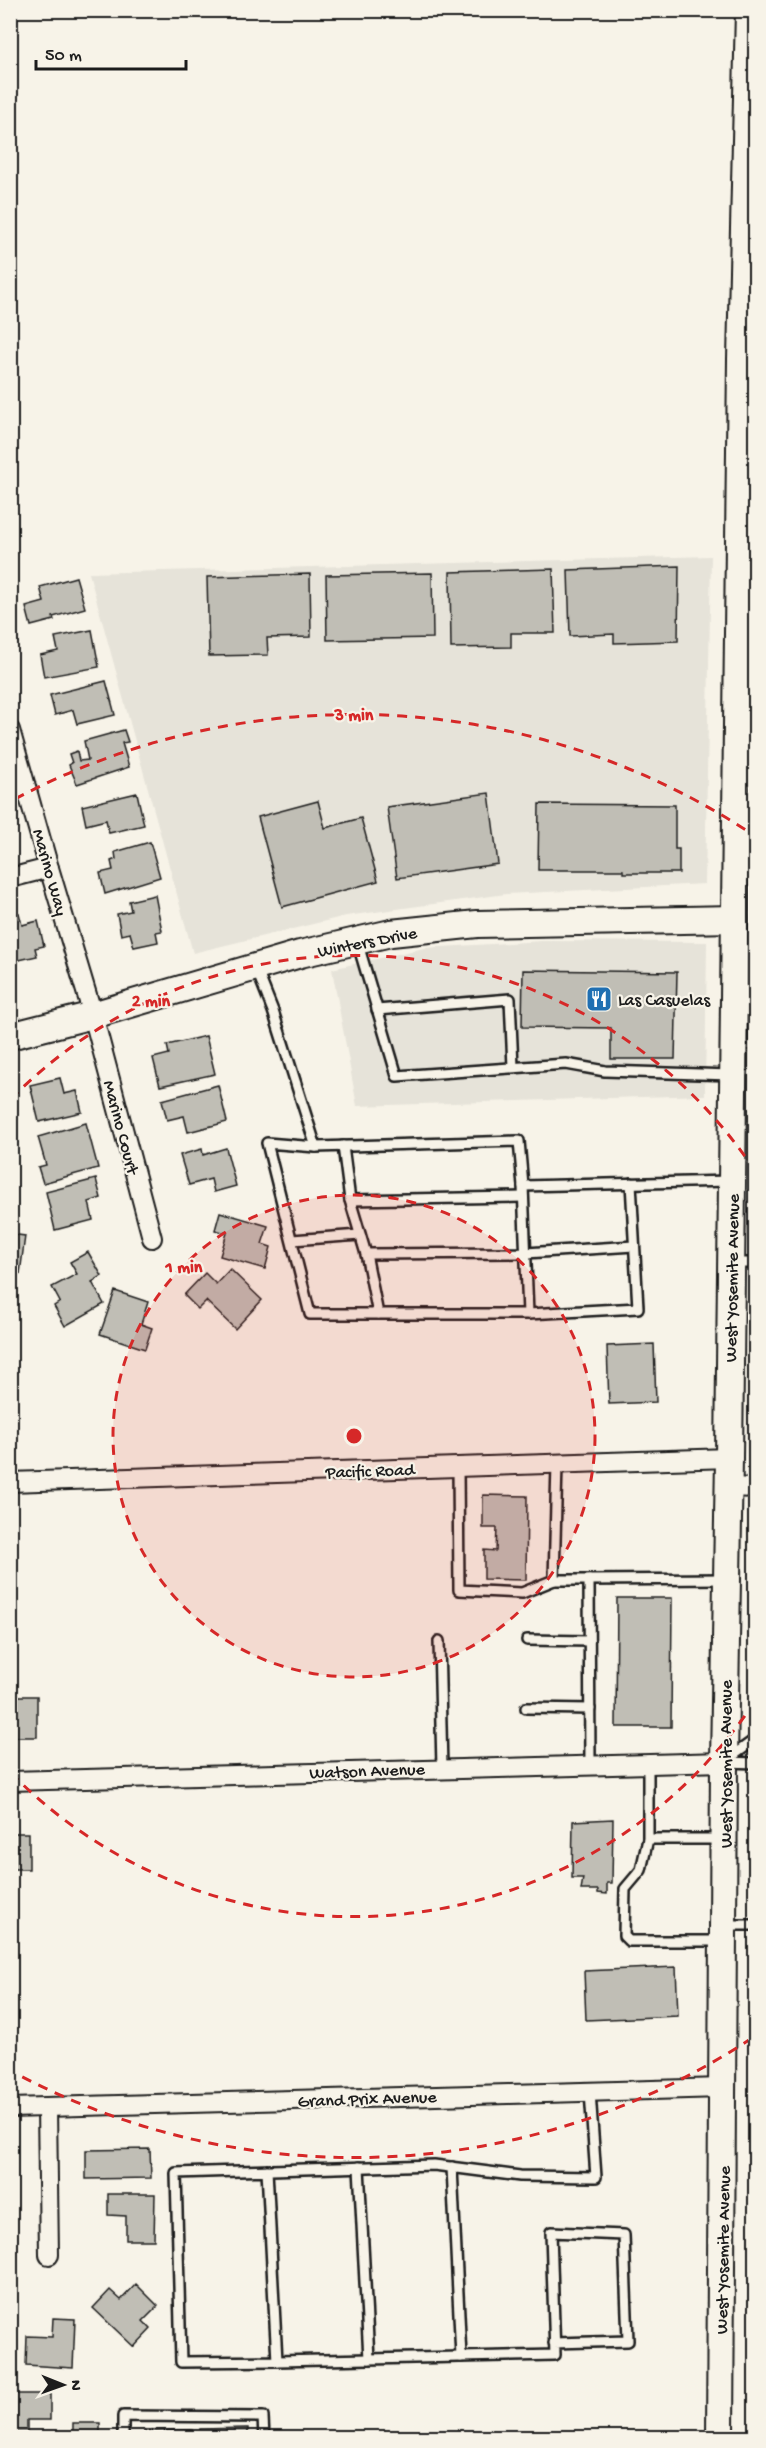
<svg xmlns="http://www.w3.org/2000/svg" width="766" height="2448" viewBox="0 0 766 2448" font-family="'Gochi Hand',sans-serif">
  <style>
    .built { fill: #e6e3d9 }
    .building { fill: #c0beb5; stroke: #1c1c1c; stroke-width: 1.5 }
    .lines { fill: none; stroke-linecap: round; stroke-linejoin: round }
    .lane-casing { stroke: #1c1c1c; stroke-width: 14 }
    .street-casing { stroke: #1c1c1c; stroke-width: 22 }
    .secondary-casing { stroke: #1c1c1c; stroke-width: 30 }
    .lane { stroke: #f7f3e8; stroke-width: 9 }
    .street { stroke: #f7f3e8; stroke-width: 18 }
    .secondary { stroke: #f7f3e8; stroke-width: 26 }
    .ring { fill: none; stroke: #d62828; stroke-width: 3; stroke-dasharray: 10 8 }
    .labels { text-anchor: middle; stroke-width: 4.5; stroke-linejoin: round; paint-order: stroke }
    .street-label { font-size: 18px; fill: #1c1c1c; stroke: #f7f3e8 }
    .poi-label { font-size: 18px; fill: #1c1c1c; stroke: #f7f3e8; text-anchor: start }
    .centre { fill: #d62828; stroke: #f7f3e8; stroke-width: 3 }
    .ring-label { font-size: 18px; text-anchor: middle; font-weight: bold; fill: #d62828; stroke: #f7f3e8; stroke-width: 4.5; stroke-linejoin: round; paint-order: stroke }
  </style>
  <rect width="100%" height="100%" fill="#f7f3e8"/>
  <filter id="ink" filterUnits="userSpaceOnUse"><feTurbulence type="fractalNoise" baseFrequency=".0167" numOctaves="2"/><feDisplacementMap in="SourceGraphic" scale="12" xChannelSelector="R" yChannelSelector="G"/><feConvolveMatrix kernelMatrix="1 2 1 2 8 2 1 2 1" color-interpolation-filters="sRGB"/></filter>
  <g filter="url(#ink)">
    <!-- built -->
    <g class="built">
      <polygon points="711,556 705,884 506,894 346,916 193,953 89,573"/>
      <polygon points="542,941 707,942 705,1095 357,1106 332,969 424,948"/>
      <polygon points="755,1967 756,2437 752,2438 752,2437"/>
    </g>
    <!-- building -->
    <g class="building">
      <polygon points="679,566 678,641 614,643 614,634 570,636 568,570"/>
      <polygon points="553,569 555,633 511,633 511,647 451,648 450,572"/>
      <polygon points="432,573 433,638 327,640 326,575"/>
      <polygon points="310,574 311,637 267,638 268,655 209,656 207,577"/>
      <polygon points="76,577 85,608 53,617 54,620 31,626 26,607 44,602 40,587"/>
      <polygon points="92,630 99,667 44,677 40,655 58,651 55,637"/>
      <polygon points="106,681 115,715 77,724 73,710 55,715 50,695"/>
      <polygon points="124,730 128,742 122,743 129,767 77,784 69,765 72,763 69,754 77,751 79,761 88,760 84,741"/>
      <polygon points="137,793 144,825 109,833 106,820 86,825 82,806"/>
      <polygon points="489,793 498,864 397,878 387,807"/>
      <polygon points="318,801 325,828 361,818 378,881 282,907 258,817"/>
      <polygon points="539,804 675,805 675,849 679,849 679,873 623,873 623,870 538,870"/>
      <polygon points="150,842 160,877 105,894 100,873 113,870 111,861 116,859 115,852"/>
      <polygon points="155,895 162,931 156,932 158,942 134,947 130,933 121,935 117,914 131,911 129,901"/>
      <polygon points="19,913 22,925 38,921 44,946 35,948 37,956 10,962 10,915"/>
      <polygon points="523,970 677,972 675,1059 611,1059 611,1028 522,1027"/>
      <polygon points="206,1036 215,1074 160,1086 153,1058 169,1054 167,1045"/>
      <polygon points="60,1078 64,1094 77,1091 82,1112 39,1122 30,1085"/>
      <polygon points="218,1085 227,1122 188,1132 184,1116 167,1120 162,1100"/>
      <polygon points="86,1123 98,1168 43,1183 38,1167 46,1165 38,1137"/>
      <polygon points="226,1148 236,1186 214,1192 211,1179 189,1185 180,1155 202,1149 203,1155"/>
      <polygon points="96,1179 101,1198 89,1202 93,1220 55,1230 46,1192"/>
      <polygon points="220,1212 268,1226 262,1244 271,1247 265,1269 220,1256 227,1233 215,1230"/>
      <polygon points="10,1234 25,1236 20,1274 10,1273"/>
      <polygon points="88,1252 102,1276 92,1282 104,1304 65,1326 54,1306 60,1302 52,1287 77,1274 70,1262"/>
      <polygon points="230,1269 262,1300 235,1329 206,1301 198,1309 184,1295 205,1273 216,1284"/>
      <polygon points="115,1291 148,1302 141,1324 152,1328 145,1349 100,1334"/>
      <polygon points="654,1344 656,1402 609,1404 607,1346"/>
      <rect x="10" y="1378" width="4" height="31"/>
      <polygon points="483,1495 527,1496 526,1580 484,1579 484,1550 496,1551 497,1528 483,1528"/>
      <polygon points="617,1598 672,1598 671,1727 616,1727"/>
      <rect x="10" y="1696" width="27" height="41"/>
      <polygon points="613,1819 612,1883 607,1883 607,1894 598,1893 598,1890 581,1890 583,1878 572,1878 573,1821"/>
      <rect x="10" y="1833" width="19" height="36"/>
      <polygon points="676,1967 678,2016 586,2020 584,1971"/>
      <rect x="10" y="2148" width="3" height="33"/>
      <polygon points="150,2149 151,2178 86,2179 86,2150"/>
      <polygon points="108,2194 155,2194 154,2240 126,2240 126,2216 108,2215"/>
      <polygon points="136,2284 158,2306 143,2321 151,2329 134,2347 93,2308 110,2290 121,2300"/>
      <polygon points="53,2318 75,2319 73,2368 26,2365 27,2336 52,2337"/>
      <polygon points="10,2394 50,2394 50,2420 27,2420 27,2433 10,2433"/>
      <rect x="73" y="2423" width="27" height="15"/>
      <polygon points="248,2428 248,2438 200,2438 200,2429"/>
      <polygon points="192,2430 192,2438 144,2438 144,2431"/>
    </g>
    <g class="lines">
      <!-- lane casing -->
      <g class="lane-casing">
        <g id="lane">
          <polyline points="357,941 397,1076 566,1064 605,1071 731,1075"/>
          <polyline points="256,968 273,1011 316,1147 519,1141 523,1186 730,1181"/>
          <polyline points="377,1010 510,999 513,1067"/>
          <polyline points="343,1146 350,1200 523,1197"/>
          <polyline points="316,1147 267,1143 310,1314 528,1314 523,1186"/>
          <polyline points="350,1200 366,1254 526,1253 634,1246"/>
          <polyline points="292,1240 360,1235"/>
          <polyline points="366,1254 378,1314"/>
          <polyline points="734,1263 756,1263"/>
          <polyline points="528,1314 638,1308 631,1183"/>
          <polyline points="557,1464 554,1580 589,1580 590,1764"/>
          <polyline points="458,1467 459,1590 522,1593 554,1580"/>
          <polyline points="589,1580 725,1579"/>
          <polyline points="527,1640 589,1641"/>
          <polyline points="439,1641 442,1768"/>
          <polyline points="526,1708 590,1709"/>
          <polyline points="728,1759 756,1739"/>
          <polyline points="648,1762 648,1839 722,1839"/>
          <polyline points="726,1762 756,1763"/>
          <polyline points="648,1839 641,1870 625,1889 624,1936 629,1941 723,1941"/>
          <polyline points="725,1925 756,1925"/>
          <polyline points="359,2167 369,2359"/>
          <polyline points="452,2167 461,2357"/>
          <polyline points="267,2170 277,2361 181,2362 176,2173 434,2165 520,2176 596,2177 590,2092"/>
          <polyline points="277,2361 555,2355 551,2232 624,2235 628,2341 554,2343"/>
          <polyline points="123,2438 123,2416 263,2417 264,2438"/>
        </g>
      </g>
      <!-- street casing -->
      <g class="street-casing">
        <g id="street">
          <polyline points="10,730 49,868 93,1015 152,1238"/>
          <polyline points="10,878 49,868"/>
          <polyline points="10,1482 729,1458"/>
          <polyline points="729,1487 756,1488"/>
          <polyline points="10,1781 724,1762"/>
          <polyline points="47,2107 49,2255"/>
          <polyline points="10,2108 723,2088"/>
        </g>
      </g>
      <!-- secondary casing -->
      <g class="secondary-casing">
        <g id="secondary">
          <polyline points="10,1036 93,1015 300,954 391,933 477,924 735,919"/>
          <polyline points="720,2438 724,1762 729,1458 741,359 749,10"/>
        </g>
      </g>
      <!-- lane -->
      <use href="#lane" class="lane"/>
      <!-- street -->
      <use href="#street" class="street"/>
      <!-- secondary -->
      <use href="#secondary" class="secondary"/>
    </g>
  </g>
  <!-- distance rings -->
  <circle cx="354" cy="1436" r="241" fill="#d62828" fill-opacity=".12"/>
  <g class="ring">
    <circle cx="354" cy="1436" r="241"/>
    <path d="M755 1701A481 481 0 0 1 11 1773M11 1099A481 481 0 0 1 755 1171"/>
    <path d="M752 2038A722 722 0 0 1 15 2073M15 799A722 722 0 0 1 752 834"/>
  </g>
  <!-- icons -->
  <defs>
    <g id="restaurant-square" transform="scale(1.35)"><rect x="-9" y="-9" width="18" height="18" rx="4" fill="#1f6fb2" stroke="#f7f3e8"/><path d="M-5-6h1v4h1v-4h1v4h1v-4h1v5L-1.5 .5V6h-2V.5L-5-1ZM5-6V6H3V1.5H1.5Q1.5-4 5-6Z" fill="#fff"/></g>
  </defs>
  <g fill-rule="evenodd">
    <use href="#restaurant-square" x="599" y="999"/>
  </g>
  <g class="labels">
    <!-- street labels -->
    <g class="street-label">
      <text transform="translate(51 872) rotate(74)" y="6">Marino Way</text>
      <text transform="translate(367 941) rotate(-11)" y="6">Winters Drive</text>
      <text transform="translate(122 1127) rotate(75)" y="6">Marino Court</text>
      <text transform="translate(731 1278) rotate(-89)" y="6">West Yosemite Avenue</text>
      <text transform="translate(370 1470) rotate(-2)" y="6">Pacific Road</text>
      <text transform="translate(725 1764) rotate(-90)" y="6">West Yosemite Avenue</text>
      <text transform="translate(367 1770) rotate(-2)" y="6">Watson Avenue</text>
      <text transform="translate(367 2098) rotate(-2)" y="6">Grand Prix Avenue</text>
      <text transform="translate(722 2250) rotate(-89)" y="6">West Yosemite Avenue</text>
    </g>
    <!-- poi labels -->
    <g class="poi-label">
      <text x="618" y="1005">Las Casuelas</text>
    </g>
  </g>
  <circle cx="354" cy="1436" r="9" class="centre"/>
  <g class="ring-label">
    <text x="354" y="720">3 min</text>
    <text x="151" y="1006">2 min</text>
    <text x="184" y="1272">1 min</text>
  </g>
  <!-- margin -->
  <rect width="766" height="2448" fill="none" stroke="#f7f3e8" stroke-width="36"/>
  <rect x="18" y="18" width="730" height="2412" fill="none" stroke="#1c1c1c" stroke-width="2" filter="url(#ink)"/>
  <!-- north arrow -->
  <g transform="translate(63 2385) rotate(91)" stroke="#f7f3e8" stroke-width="4.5" paint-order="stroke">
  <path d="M0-4.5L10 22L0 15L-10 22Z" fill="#1c1c1c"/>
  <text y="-9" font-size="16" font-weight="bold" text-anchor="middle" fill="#1c1c1c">N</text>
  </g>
  <!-- scale -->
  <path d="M36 60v9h150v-9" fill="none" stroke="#1c1c1c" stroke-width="3"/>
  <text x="45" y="60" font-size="18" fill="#1c1c1c" stroke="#f7f3e8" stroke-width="4.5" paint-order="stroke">50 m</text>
</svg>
